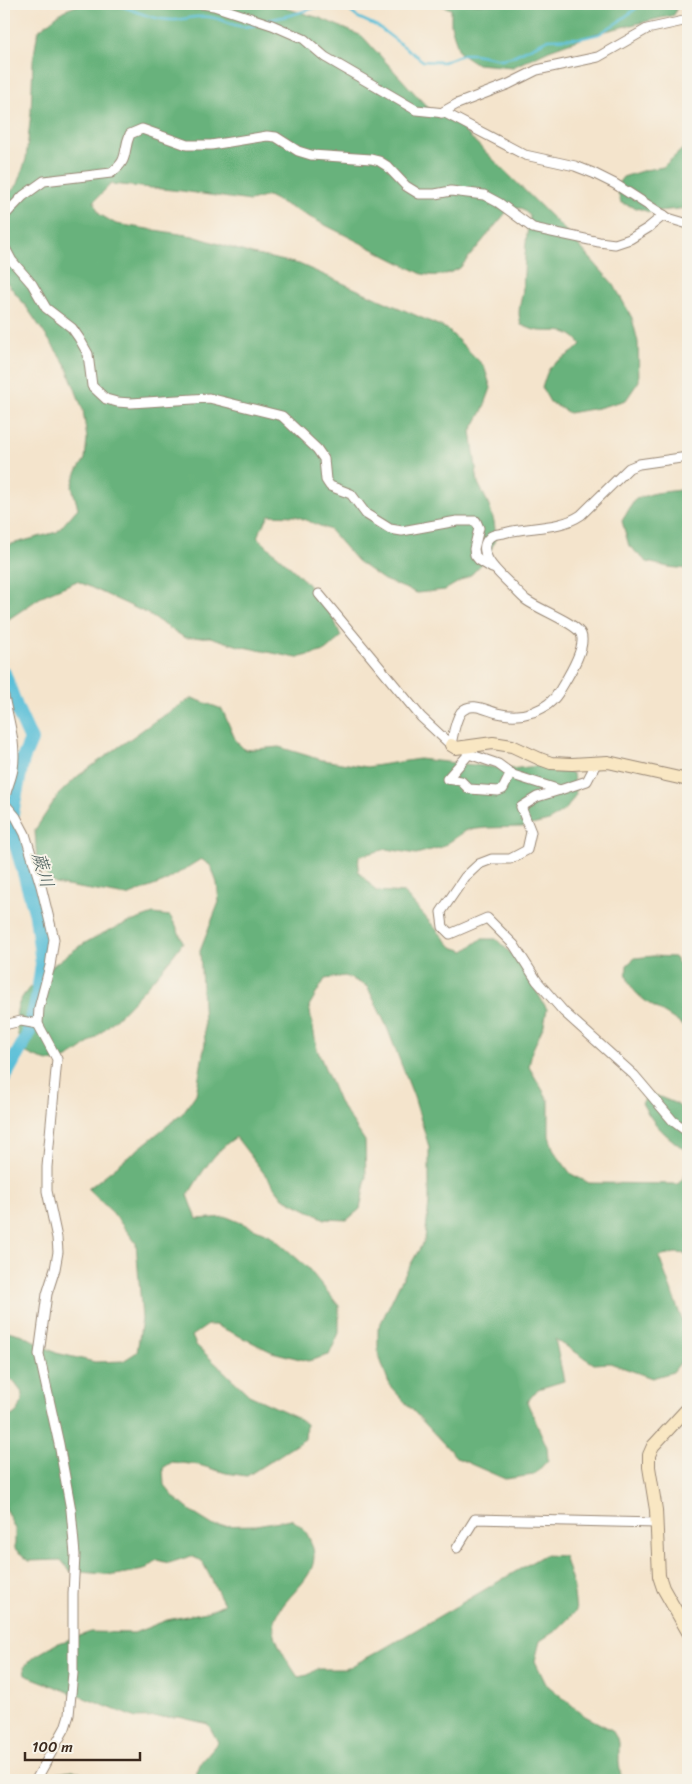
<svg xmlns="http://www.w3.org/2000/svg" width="692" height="1784" viewBox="0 0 692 1784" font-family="Sriracha,'Klee One',sans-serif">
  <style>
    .forest { fill: #67b27b; stroke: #516e4c }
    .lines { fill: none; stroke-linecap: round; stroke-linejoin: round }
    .stream { stroke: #5abfd8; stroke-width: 2.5 }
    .river { stroke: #5abfd8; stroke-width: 14 }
    .street-casing { stroke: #988775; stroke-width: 11 }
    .secondary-casing { stroke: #988775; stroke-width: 14 }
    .street { stroke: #fff; stroke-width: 9 }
    .secondary { stroke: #f9e7c3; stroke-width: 12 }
    .labels { text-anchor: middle; stroke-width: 4; stroke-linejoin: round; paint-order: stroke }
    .water-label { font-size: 18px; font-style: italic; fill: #445756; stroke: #f7f3e8 }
  </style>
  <rect width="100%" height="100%" fill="#f7f3e8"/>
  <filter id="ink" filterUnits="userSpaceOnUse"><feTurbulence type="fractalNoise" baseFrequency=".02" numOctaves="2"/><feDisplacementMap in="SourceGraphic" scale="10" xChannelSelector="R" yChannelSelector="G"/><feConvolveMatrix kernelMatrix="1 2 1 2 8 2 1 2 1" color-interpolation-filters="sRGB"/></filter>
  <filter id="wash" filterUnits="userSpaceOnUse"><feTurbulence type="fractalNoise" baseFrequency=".0096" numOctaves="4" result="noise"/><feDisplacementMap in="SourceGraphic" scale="20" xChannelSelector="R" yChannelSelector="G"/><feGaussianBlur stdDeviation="1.12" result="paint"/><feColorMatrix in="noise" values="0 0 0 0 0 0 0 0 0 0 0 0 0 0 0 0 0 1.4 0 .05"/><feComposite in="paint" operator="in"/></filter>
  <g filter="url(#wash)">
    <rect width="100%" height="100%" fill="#f4e4cc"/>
    <!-- forest -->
    <g class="forest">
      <path d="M81,4H270L320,18L362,36L430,110L456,123L566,231L614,285L632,318L638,342L639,381L626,400L598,408L569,413L550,402L542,388C544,382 546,374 549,369C558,358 572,356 581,344C568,328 559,332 541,331C534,331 527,327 521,325C516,308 522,303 523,287C525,263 525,239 530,216L521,208L509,209L460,268C447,275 437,277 422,274L268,196L250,201L182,191L111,184L94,201L99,214L116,224L193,236L252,254L299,264L447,329L484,366L491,388L483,410L471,431L478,483L488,503L494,521L496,537L488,557L472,574L445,590L417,593L384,580L357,561L330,530L296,516L269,515L257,537C288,566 328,595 341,637L325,651L297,658L239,646L210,637L185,638L146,613L77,581L44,595L6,621L4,625V546L57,532L78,508L72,487L76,473L85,459L87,439L83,410L66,365L25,305L4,279V199L18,184L26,159L31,112L33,61L38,31L63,11Z"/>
      <polygon points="438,4 679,4 674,15 597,33 549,50 513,67 477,64 459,52 451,25 451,9"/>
      <polygon points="688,144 688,208 649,212 621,203 616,186 623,177 645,170 663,167"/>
      <polygon points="688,489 688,569 668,567 647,562 629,546 622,521 635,499 655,493"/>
      <path d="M192,698L222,709L236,741L245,750L279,747L322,760L367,767L419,759L510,769L556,764L573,774L576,794L567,808L549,821L523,827L486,828L467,830L442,847L416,854L387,849L359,856L358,871L376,891L404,893L452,947L465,951L481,939H496L518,960L547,1009L544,1025L532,1051L529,1067L549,1101V1136L554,1151L571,1174L589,1183L678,1184L688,1172V1254L675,1253L659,1257L688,1336L684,1358L673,1372L652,1378L610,1363L594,1364L555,1339L564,1381L538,1389L527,1402L547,1447L548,1460L534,1475L505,1479L457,1458L390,1386L378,1353V1329L399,1285L425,1239L429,1203V1147L414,1097L386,1025L367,986L345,976L325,979L309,1006L317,1049L339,1102L365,1141L366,1178L360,1209L347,1220L325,1219L283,1198L236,1137C214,1151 201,1174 188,1195L197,1219L227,1217L270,1235L308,1268L339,1306V1333L329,1355L308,1361L272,1352L233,1333L215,1325H208L192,1336L196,1345L249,1395L297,1417L306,1424L305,1439L247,1476L226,1473L199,1465L172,1462L163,1468L164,1485L175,1498L193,1513L214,1526L256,1525L291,1519C304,1528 306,1530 312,1545C324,1579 279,1595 274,1625C272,1639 290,1665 298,1677L308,1675L317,1669H346L383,1649L544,1555L564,1556L573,1585L576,1611L557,1630L540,1641L535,1661L546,1684L585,1716L612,1730L619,1742V1763L621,1777L623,1780H194L201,1762L218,1742L208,1724L179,1717L136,1718L25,1675L24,1666L37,1655L56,1644L91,1632L134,1633L167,1620L206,1612L224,1604L202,1561L191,1556L169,1563L157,1560L144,1570L115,1575L70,1571L61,1560L29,1561L15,1549V1529L4,1506V1419C18,1414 21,1409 23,1394L14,1382L4,1375V1330L23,1335L56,1353L95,1362L123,1361L137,1352L142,1319L136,1243L113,1213L88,1189L182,1114L196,1094L205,1043L200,951L219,902L217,883L211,866L201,859L164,882L127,896L55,884L37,865L35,830L58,795L78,776L155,721Z"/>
      <path d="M153,914L170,916L177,928L183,942C167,967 87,1056 59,1061C47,1063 34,1057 23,1051C18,1038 15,1025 17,1010C20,986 75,947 96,937C114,927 134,921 153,914Z"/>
      <path d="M653,956L674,957L688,975V1031C671,1012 635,1004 627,977C626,973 627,968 627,965L635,958Z"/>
      <path d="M650,1093L677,1104L688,1115V1152C667,1137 654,1126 642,1103Z"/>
      <polygon points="73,1770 98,1780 29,1780 45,1774"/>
    </g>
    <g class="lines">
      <!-- stream -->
      <g class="stream">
        <path d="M115,4C134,10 154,21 175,20C186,19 198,15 210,17C229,20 238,32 258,24"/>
        <polyline points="334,4 347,9 357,17 377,26 423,61 443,62 464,54 474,54 502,59 511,57 549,39 582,38 599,34 618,22 642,4"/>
        <polyline points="268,20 291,15 327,4"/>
      </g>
      <!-- river -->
      <polyline class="river" points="4,673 17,709 31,740 23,759 10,824 36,915 42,964 37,999 28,1035 4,1078"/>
    </g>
  </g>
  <g filter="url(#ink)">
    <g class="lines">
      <!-- street casing -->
      <g class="street-casing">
        <g id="street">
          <polyline points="170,4 200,4"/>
          <polyline points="202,4 214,6 272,25 304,39 325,57 416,110 445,113 525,155 575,166 593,173 615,184 668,218 688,224"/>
          <polyline points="441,113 457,104 509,84 537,70 598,57 647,29 688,20"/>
          <path d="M4,216L23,196L44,181L111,173C130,159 122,153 130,134L142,129L187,145H211L267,136L276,137L298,151L311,155L371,159L379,161L387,166L406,186L419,194H435L451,191L484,195L499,203L533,228L599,242L615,244L630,239L648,228L664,215"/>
          <polyline points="4,246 12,261 32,284 46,308 72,328 79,338 88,354 92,386 106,399 117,402 131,403 209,398 282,416 317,449 324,459 326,480 330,486 351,494 366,514 390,529 402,531 457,521 476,521 479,528 474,549 475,555 479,560 492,568"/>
          <path d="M319,594L421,717L451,745C453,735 455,720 461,712C471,701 486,710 497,713C521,719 548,712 560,690C567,678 587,648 581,634C576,623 538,609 526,600C520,595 515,589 510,584C501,575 473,552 490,537C493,534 499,534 504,533C529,526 559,530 581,515L629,468L639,464L688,457"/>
          <path d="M4,696C8,719 17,745 13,769C11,781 5,791 4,803L16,817L25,834L41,886L54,939L50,966L39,1008L38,1024L57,1059L47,1167V1191L57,1238L58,1252L55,1269L47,1294L39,1354L59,1444L71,1510L75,1555L73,1594V1673L69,1715L65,1728L36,1780"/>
          <polyline points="464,748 469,754 498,764 513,775 560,790 537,797 521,807 531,832 527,850 510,859 492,859 479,864 465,877 441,912 443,927 450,934 487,918 514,945 537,981 564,1012 634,1075 673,1121 688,1132"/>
          <polyline points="469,754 447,779 461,781 469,789 498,791 503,789 511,773"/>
          <polyline points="560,790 587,781 597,762"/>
          <polyline points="4,1025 21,1021 38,1024"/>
          <polyline points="457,1548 475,1519 657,1523"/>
        </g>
      </g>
      <!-- secondary casing -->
      <g class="secondary-casing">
        <g id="secondary">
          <polyline points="451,745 456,748 493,743 512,746 540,759 551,763 572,764 608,762 688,780"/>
          <polyline points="688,1408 653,1446 649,1455 649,1467 656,1510 659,1576 663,1588 688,1632"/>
        </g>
      </g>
      <!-- street -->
      <use href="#street" class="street"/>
      <!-- secondary -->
      <use href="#secondary" class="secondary"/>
    </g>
  </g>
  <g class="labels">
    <!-- water labels -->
    <g class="water-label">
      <text transform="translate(43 870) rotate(74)" y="6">蕨川</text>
    </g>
  </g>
  <!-- margin -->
  <rect width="692" height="1784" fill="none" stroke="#f7f3e8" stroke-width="20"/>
  <!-- scale -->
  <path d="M25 1752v8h115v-8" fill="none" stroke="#3b2a1e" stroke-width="2.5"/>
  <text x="32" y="1752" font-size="15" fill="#3b2a1e" stroke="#f7f3e8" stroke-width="4" paint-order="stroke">100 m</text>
</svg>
